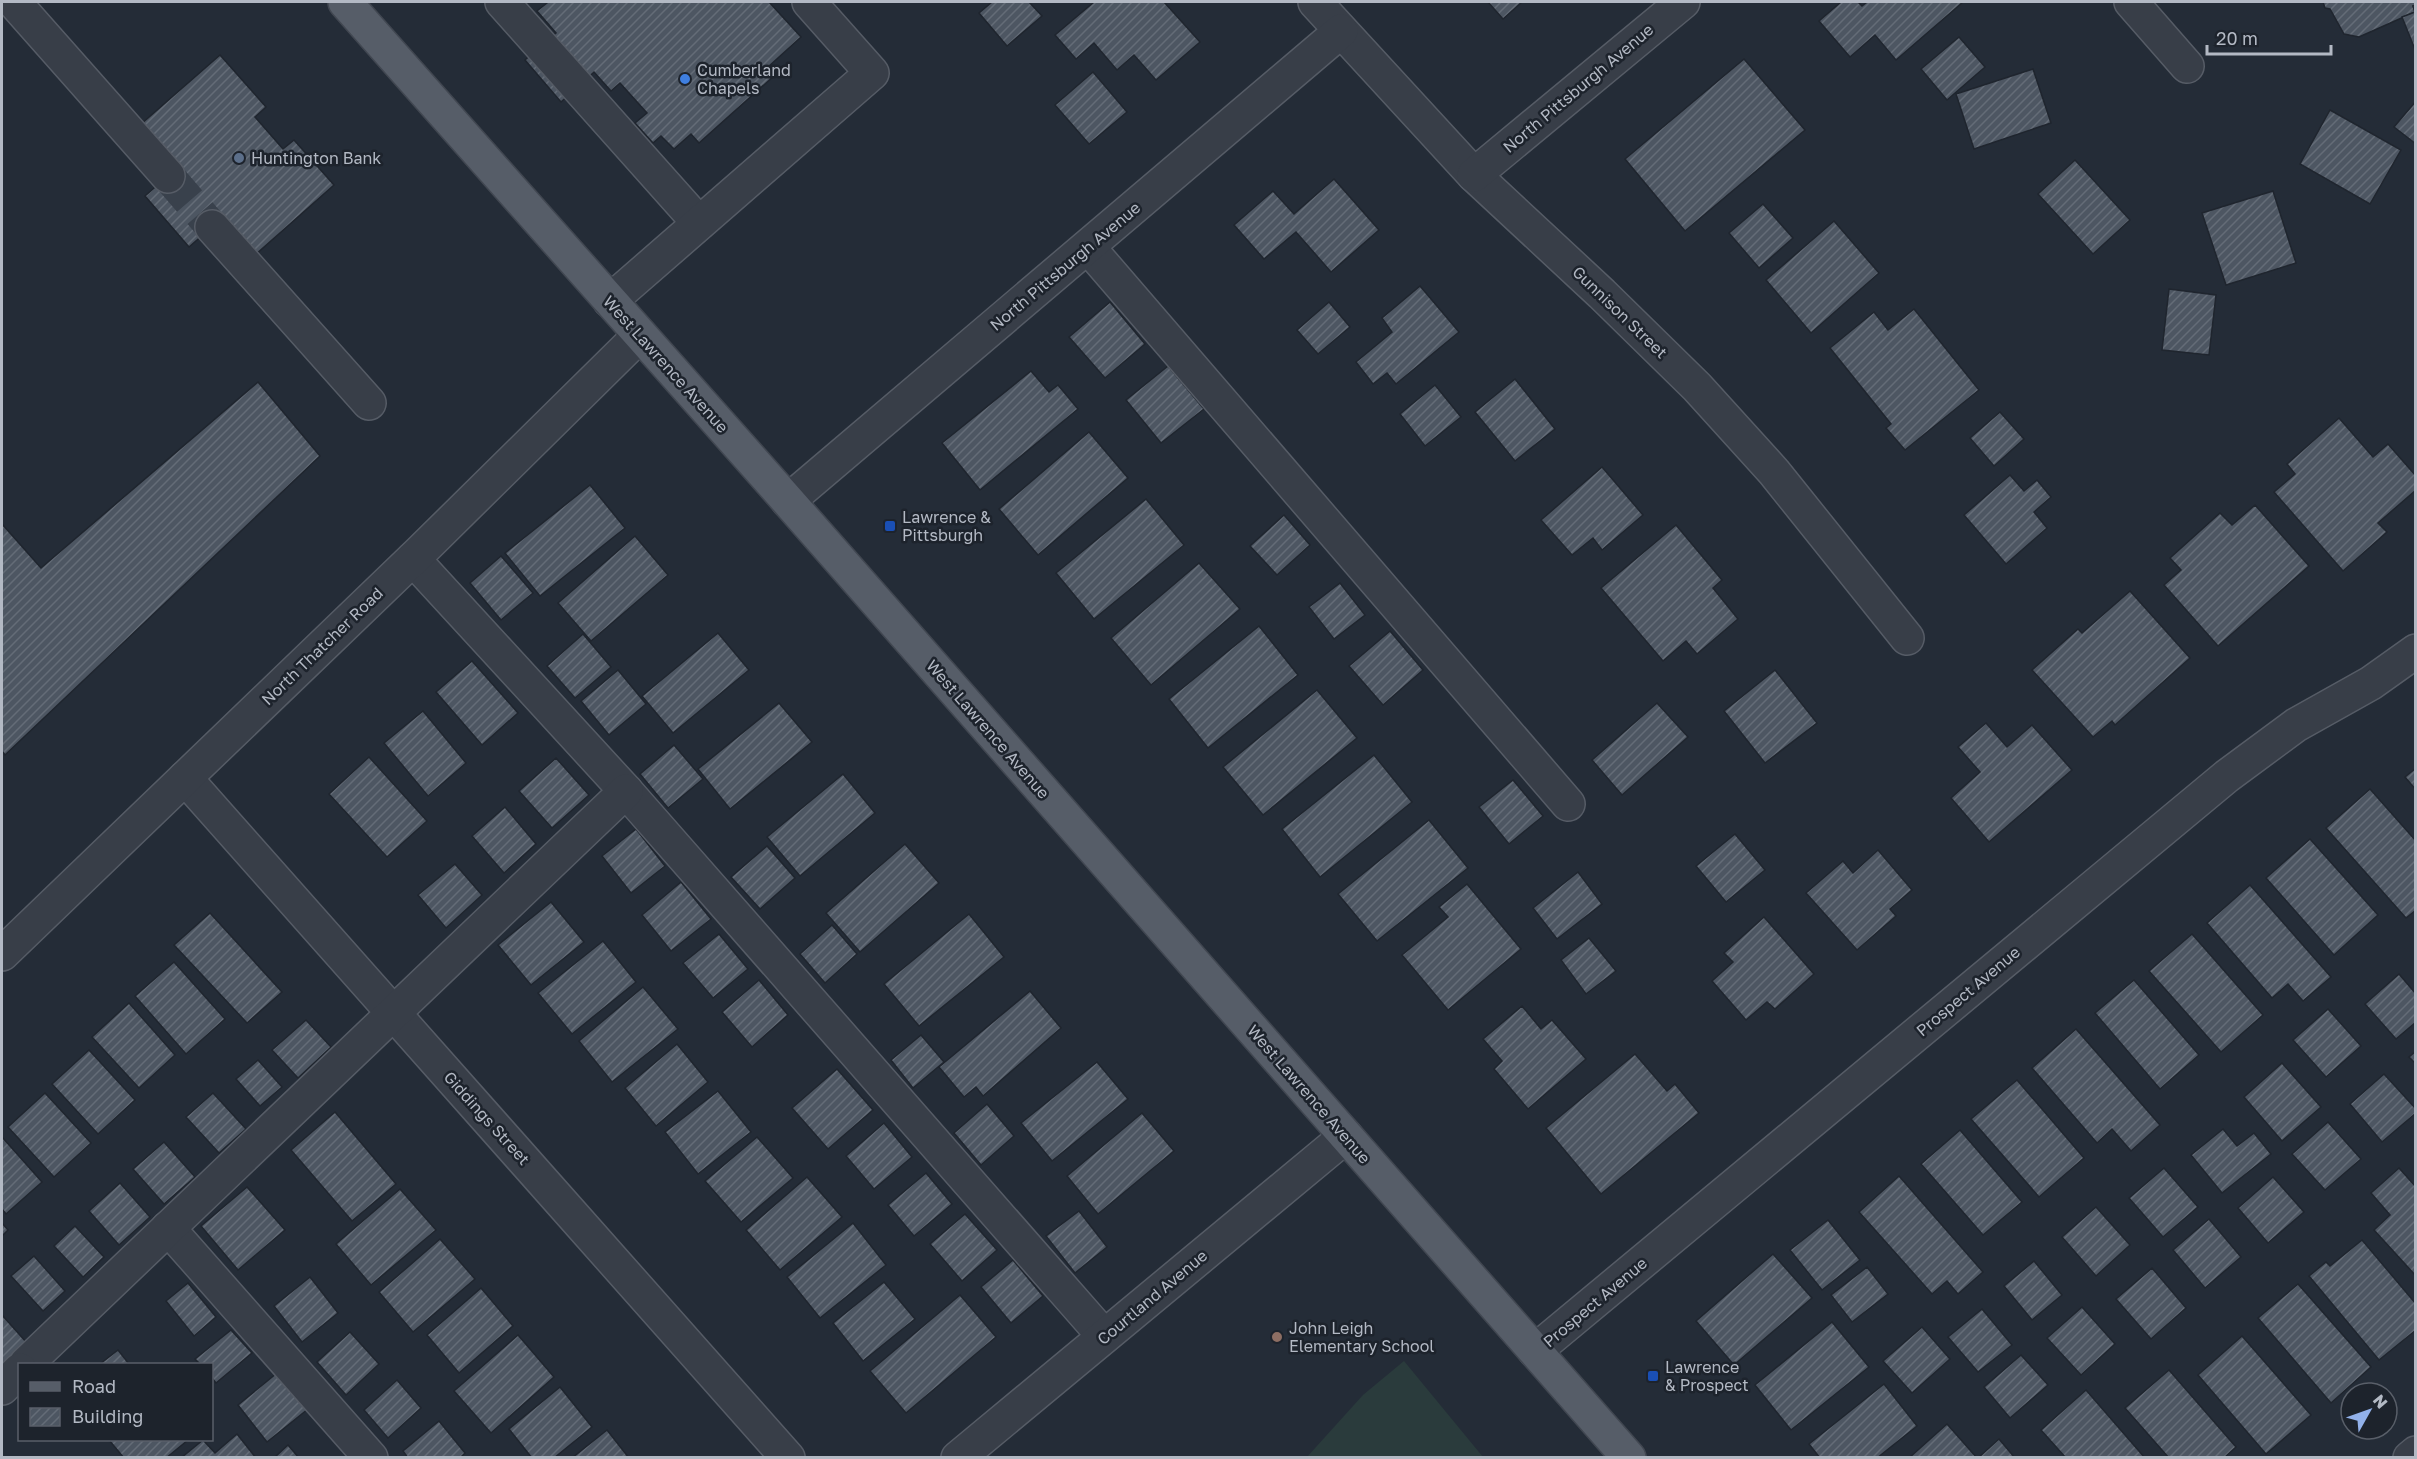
<svg xmlns="http://www.w3.org/2000/svg" width="2417" height="1459" viewBox="0 0 2417 1459" font-family="'Golos Text',sans-serif">
  <style>
    .grass { fill: #2a3b3c }
    .building { fill: url(#building-hatch); stroke: #1f252e; stroke-width: 1.5 }
    .lines { fill: none; stroke-linecap: round; stroke-linejoin: round }
    .minor-tunnel { stroke: #39414c; stroke-width: 33; stroke-dasharray: 33 16; stroke-linecap: butt }
    .minor-casing { stroke: #565c66; stroke-width: 36 }
    .major-casing { stroke: #414751; stroke-width: 36 }
    .minor { stroke: #383e48; stroke-width: 33 }
    .major { stroke: #565d68; stroke-width: 33 }
    .shop-dot { fill: #3f7fe0; stroke: #1d232c; stroke-width: 2 }
    .service-dot { fill: #5c6f8a; stroke: #1d232c; stroke-width: 2 }
    .transit-dot { fill: #1a4fb4; stroke: #1d232c; stroke-width: 2 }
    .education-dot { fill: #8d6e63; stroke: #1d232c; stroke-width: 2 }
    .labels { text-anchor: middle; stroke-width: 5; stroke-linejoin: round; paint-order: stroke }
    .poi-label { font-size: 16px; fill: #b3b9c4; stroke: #1d232c; text-anchor: start }
    .street-label { font-size: 16px; fill: #b3b9c4; stroke: #1d232c }
  </style>
  <defs>
    <pattern id="building-hatch" width="6" height="6" patternUnits="userSpaceOnUse" patternTransform="scale(1.5)"><rect width="6" height="6" fill="#4d5662"/><path d="M-1 1l2-2M0 6l6-6M5 7l2-2" fill="none" stroke="#646c77"/></pattern>
  </defs>
  <rect width="100%" height="100%" fill="#242c37"/>
  <!-- grass -->
  <polygon class="grass" points="1404,1361 1483,1457 1307,1457 1363,1395"/>
  <!-- building -->
  <g class="building">
    <polygon points="545,2 769,2 801,37 768,67 775,75 699,143 691,134 674,149 661,136 653,143 635,123 647,113 620,83 611,91 594,72 561,102 525,60 556,33 537,11 547,3"/>
    <polygon points="992,2 1029,2 1042,16 1007,46 979,13"/>
    <polygon points="1094,2 1164,2 1200,42 1156,80 1134,55 1117,70 1094,43 1076,59 1055,35"/>
    <polygon points="1488,2 1522,2 1503,19"/>
    <polygon points="1841,2 1858,2 1862,6 1867,2 1963,2 1896,60 1875,35 1850,57 1819,21"/>
    <polygon points="2323,2 2416,2 2416,5 2413,6 2415,12 2359,37 2344,34 2330,9 2325,8"/>
    <polygon points="2416,5 2416,52 2402,17 2415,12 2413,6"/>
    <polygon points="1959,37 1985,67 1947,100 1921,69"/>
    <polygon points="220,55 266,107 255,117 283,149 294,140 334,185 255,255 212,227 189,247 145,196 177,168 140,125"/>
    <polygon points="1744,59 1805,130 1685,231 1625,159"/>
    <polygon points="2033,69 2051,123 1974,149 1956,94"/>
    <polygon points="1093,72 1127,112 1089,144 1055,105"/>
    <polygon points="2416,101 2416,144 2394,127"/>
    <polygon points="2330,110 2401,150 2370,204 2300,164"/>
    <polygon points="2075,160 2130,220 2093,254 2038,194"/>
    <polygon points="1334,179 1379,230 1331,272 1296,232 1264,259 1234,225 1273,191 1294,214"/>
    <polygon points="2273,191 2296,263 2226,285 2202,213"/>
    <polygon points="1763,204 1793,238 1759,268 1729,233"/>
    <polygon points="1834,221 1879,273 1811,333 1766,280"/>
    <polygon points="1420,286 1459,332 1396,384 1387,373 1373,384 1356,362 1392,332 1382,318"/>
    <polygon points="2169,289 2216,295 2209,355 2162,350"/>
    <polygon points="1110,302 1145,344 1105,378 1069,337"/>
    <polygon points="1329,302 1350,327 1318,354 1297,330"/>
    <polygon points="1914,309 1979,390 1905,450 1886,428 1891,424 1830,348 1874,312 1888,330"/>
    <polygon points="1168,366 1204,409 1161,443 1126,400"/>
    <polygon points="1031,371 1049,392 1058,385 1078,409 980,490 942,443"/>
    <polygon points="1515,379 1555,429 1515,461 1475,412"/>
    <polygon points="258,382 320,456 5,755 2,751 2,524 41,568"/>
    <polygon points="1435,385 1461,417 1425,446 1400,414"/>
    <polygon points="2000,412 2024,439 1994,466 1970,438"/>
    <polygon points="2339,418 2373,457 2388,444 2416,476 2416,490 2378,523 2387,532 2343,571 2274,492 2295,474 2287,464"/>
    <polygon points="1089,432 1128,478 1038,555 999,509"/>
    <polygon points="1602,467 1643,515 1602,550 1593,538 1572,555 1541,520"/>
    <polygon points="2010,475 2024,491 2037,480 2051,497 2034,512 2047,528 2006,564 1964,515"/>
    <polygon points="590,485 625,528 540,596 505,553"/>
    <polygon points="1146,499 1184,545 1094,619 1056,573"/>
    <polygon points="2255,505 2309,566 2218,646 2164,585 2181,570 2170,558 2220,513 2232,525"/>
    <polygon points="1284,515 1310,545 1277,575 1250,546"/>
    <polygon points="1676,525 1722,580 1713,588 1738,619 1697,654 1686,641 1663,661 1601,588"/>
    <polygon points="635,536 668,575 591,641 558,603"/>
    <polygon points="501,556 533,593 501,620 470,583"/>
    <polygon points="1199,563 1240,609 1151,685 1111,638"/>
    <polygon points="1340,583 1365,615 1334,639 1309,607"/>
    <polygon points="2130,591 2190,658 2115,725 2112,721 2093,737 2032,670 2078,629 2082,633"/>
    <polygon points="1259,626 1298,675 1208,748 1169,699"/>
    <polygon points="1390,631 1423,670 1383,705 1349,666"/>
    <polygon points="718,633 749,670 673,733 642,696"/>
    <polygon points="583,634 611,667 575,698 547,666"/>
    <polygon points="472,661 518,713 482,745 436,692"/>
    <polygon points="618,670 646,704 609,735 581,701"/>
    <polygon points="1775,670 1817,723 1765,763 1724,711"/>
    <polygon points="1317,690 1357,738 1263,815 1223,767"/>
    <polygon points="779,703 812,742 730,809 698,769"/>
    <polygon points="1657,703 1688,737 1622,795 1592,760"/>
    <polygon points="423,711 466,763 428,796 384,743"/>
    <polygon points="1986,723 2007,747 2032,725 2072,770 1989,842 1951,798 1980,772 1958,747"/>
    <polygon points="674,745 703,779 668,808 640,774"/>
    <polygon points="1374,755 1412,802 1320,877 1282,829"/>
    <polygon points="369,757 427,821 387,857 329,794"/>
    <polygon points="556,758 589,795 552,828 519,791"/>
    <polygon points="2416,768 2416,790 2405,777"/>
    <polygon points="843,774 875,813 800,876 767,837"/>
    <polygon points="1513,780 1543,816 1509,844 1479,807"/>
    <polygon points="2370,789 2416,841 2416,910 2406,918 2326,828"/>
    <polygon points="505,807 536,844 504,873 472,836"/>
    <polygon points="1429,820 1468,868 1377,941 1338,894"/>
    <polygon points="636,829 665,866 631,893 602,856"/>
    <polygon points="1735,834 1765,870 1726,902 1696,866"/>
    <polygon points="2310,839 2378,915 2334,955 2266,878"/>
    <polygon points="905,844 939,883 860,952 826,913"/>
    <polygon points="767,846 795,878 760,909 731,877"/>
    <polygon points="1878,850 1912,890 1890,909 1896,916 1857,950 1806,893 1843,861 1853,873"/>
    <polygon points="455,864 482,895 446,928 418,895"/>
    <polygon points="1578,872 1602,904 1557,939 1533,908"/>
    <polygon points="681,882 711,919 671,951 642,915"/>
    <polygon points="1467,884 1521,949 1448,1010 1402,955 1448,917 1439,907"/>
    <polygon points="2250,885 2331,977 2303,1001 2288,984 2272,998 2207,923"/>
    <polygon points="551,902 584,942 531,985 498,945"/>
    <polygon points="210,913 282,992 247,1023 174,945"/>
    <polygon points="969,914 1004,957 919,1026 884,984"/>
    <polygon points="1764,917 1814,974 1775,1009 1767,1002 1746,1020 1712,981 1733,962 1724,953"/>
    <polygon points="832,925 857,954 825,983 800,954"/>
    <polygon points="719,934 748,969 713,998 683,963"/>
    <polygon points="2192,934 2263,1015 2221,1052 2149,971"/>
    <polygon points="1589,938 1616,971 1586,994 1561,960"/>
    <polygon points="603,941 636,982 572,1034 538,993"/>
    <polygon points="174,962 225,1019 186,1054 135,996"/>
    <polygon points="2399,974 2416,994 2416,1022 2396,1039 2365,1004"/>
    <polygon points="759,980 788,1015 752,1047 722,1012"/>
    <polygon points="2134,980 2199,1055 2160,1089 2095,1013"/>
    <polygon points="643,987 678,1029 612,1082 579,1041"/>
    <polygon points="1030,991 1061,1028 983,1096 976,1087 964,1097 939,1067"/>
    <polygon points="129,1003 175,1055 139,1088 92,1037"/>
    <polygon points="1522,1006 1541,1029 1552,1020 1586,1059 1528,1109 1494,1069 1502,1061 1483,1039"/>
    <polygon points="2328,1009 2361,1046 2326,1077 2293,1040"/>
    <polygon points="306,1020 331,1047 298,1078 272,1050"/>
    <polygon points="2076,1029 2160,1125 2131,1151 2112,1129 2097,1143 2032,1068"/>
    <polygon points="921,1035 944,1062 913,1088 891,1060"/>
    <polygon points="677,1044 708,1082 656,1126 625,1088"/>
    <polygon points="89,1050 135,1100 98,1134 52,1084"/>
    <polygon points="2416,1051 2416,1064 2409,1057"/>
    <polygon points="1635,1054 1667,1091 1675,1084 1699,1113 1601,1194 1546,1128"/>
    <polygon points="258,1060 282,1087 260,1106 236,1079"/>
    <polygon points="1097,1062 1128,1099 1052,1161 1021,1123"/>
    <polygon points="2282,1063 2321,1107 2282,1141 2244,1097"/>
    <polygon points="837,1069 873,1110 828,1149 792,1108"/>
    <polygon points="2384,1074 2416,1109 2416,1113 2382,1142 2350,1104"/>
    <polygon points="2017,1080 2084,1158 2039,1197 1971,1119"/>
    <polygon points="718,1091 751,1132 698,1174 665,1132"/>
    <polygon points="45,1093 91,1143 54,1177 8,1127"/>
    <polygon points="213,1093 246,1129 219,1153 186,1117"/>
    <polygon points="987,1104 1014,1136 981,1165 954,1133"/>
    <polygon points="335,1112 396,1184 352,1221 291,1150"/>
    <polygon points="1142,1113 1174,1151 1098,1214 1067,1176"/>
    <polygon points="2328,1122 2361,1159 2325,1190 2292,1154"/>
    <polygon points="884,1123 912,1157 874,1189 846,1156"/>
    <polygon points="2223,1129 2237,1146 2254,1133 2271,1154 2222,1193 2191,1155"/>
    <polygon points="1960,1130 2022,1202 1983,1235 1921,1164"/>
    <polygon points="2,1137 42,1182 6,1214 2,1209"/>
    <polygon points="757,1137 793,1178 741,1222 705,1181"/>
    <polygon points="164,1142 195,1177 164,1204 133,1169"/>
    <polygon points="2164,1168 2198,1207 2163,1237 2129,1198"/>
    <polygon points="2399,1168 2416,1187 2416,1276 2374,1230 2390,1215 2371,1193"/>
    <polygon points="926,1173 952,1204 914,1236 888,1205"/>
    <polygon points="1899,1176 1983,1272 1958,1294 1947,1281 1932,1294 1859,1212"/>
    <polygon points="807,1177 842,1217 780,1270 746,1230"/>
    <polygon points="2273,1177 2304,1212 2268,1243 2238,1208"/>
    <polygon points="120,1183 150,1217 119,1245 89,1211"/>
    <polygon points="247,1187 285,1230 238,1270 201,1226"/>
    <polygon points="400,1189 436,1230 371,1285 336,1244"/>
    <polygon points="2096,1207 2130,1245 2096,1276 2062,1237"/>
    <polygon points="1079,1211 1107,1247 1075,1273 1046,1236"/>
    <polygon points="965,1214 997,1250 962,1281 930,1244"/>
    <polygon points="2209,1219 2241,1257 2205,1288 2173,1250"/>
    <polygon points="1828,1220 1860,1260 1822,1290 1790,1250"/>
    <polygon points="2,1223 8,1230 2,1236"/>
    <polygon points="853,1223 886,1265 820,1318 787,1277"/>
    <polygon points="75,1226 104,1257 83,1277 54,1246"/>
    <polygon points="440,1239 475,1279 413,1332 379,1292"/>
    <polygon points="2362,1240 2416,1304 2416,1330 2379,1360 2309,1276 2326,1262 2330,1266"/>
    <polygon points="1773,1254 1812,1298 1734,1365 1696,1321"/>
    <polygon points="34,1256 65,1291 43,1311 11,1276"/>
    <polygon points="1013,1260 1043,1296 1011,1323 981,1287"/>
    <polygon points="2034,1261 2062,1295 2032,1320 2004,1286"/>
    <polygon points="1867,1267 1888,1294 1852,1322 1831,1295"/>
    <polygon points="2152,1268 2186,1308 2151,1339 2116,1299"/>
    <polygon points="310,1277 338,1313 302,1342 274,1306"/>
    <polygon points="884,1282 915,1319 863,1361 833,1323"/>
    <polygon points="188,1283 216,1317 194,1336 166,1301"/>
    <polygon points="2298,1284 2371,1367 2331,1403 2258,1318"/>
    <polygon points="481,1288 513,1326 459,1373 427,1335"/>
    <polygon points="960,1295 996,1337 906,1413 870,1371"/>
    <polygon points="2082,1307 2115,1344 2081,1375 2047,1338"/>
    <polygon points="1982,1309 2012,1345 1978,1372 1948,1337"/>
    <polygon points="2,1315 27,1343 2,1366"/>
    <polygon points="1832,1322 1869,1367 1791,1430 1755,1385"/>
    <polygon points="1922,1327 1950,1359 1912,1393 1883,1361"/>
    <polygon points="231,1330 252,1353 216,1383 212,1378 212,1364 200,1364 195,1359"/>
    <polygon points="350,1332 379,1364 346,1395 317,1362"/>
    <polygon points="518,1335 554,1377 491,1433 454,1391"/>
    <polygon points="2242,1336 2311,1415 2266,1454 2198,1375"/>
    <polygon points="118,1350 129,1364 100,1364"/>
    <polygon points="2021,1355 2048,1385 2010,1418 1984,1387"/>
    <polygon points="2169,1370 2236,1447 2224,1458 2169,1458 2125,1408"/>
    <polygon points="277,1373 308,1409 267,1442 238,1405"/>
    <polygon points="397,1380 421,1408 388,1438 364,1410"/>
    <polygon points="1884,1384 1917,1426 1877,1458 1820,1458 1809,1444"/>
    <polygon points="560,1387 592,1427 554,1458 532,1458 509,1429"/>
    <polygon points="2086,1390 2145,1458 2066,1458 2041,1430"/>
    <polygon points="439,1421 465,1453 460,1458 408,1458 403,1451"/>
    <polygon points="1947,1424 1977,1458 1909,1458"/>
    <polygon points="607,1430 629,1458 572,1458"/>
    <polygon points="237,1434 256,1458 181,1458 203,1440 215,1453"/>
    <polygon points="1999,1439 2015,1458 1978,1458"/>
    <polygon points="109,1440 188,1440 166,1458 124,1458"/>
    <polygon points="288,1445 299,1458 274,1458"/>
  </g>
  <g class="lines">
    <!-- minor-tunnel -->
    <polyline class="minor-tunnel" points="168,176 212,227"/>
    <!-- minor casing -->
    <g class="minor-casing">
      <g id="minor">
        <polyline points="14,2 168,176"/>
        <polyline points="502,2 699,223"/>
        <polyline points="1315,2 1474,175 1602,294 1697,387 1774,472 1907,638"/>
        <polyline points="2131,2 2187,66"/>
        <polyline points="1474,175 1683,2"/>
        <polyline points="212,227 369,403"/>
        <polyline points="1088,247 1568,804"/>
        <polyline points="610,301 872,73 809,2"/>
        <polyline points="788,501 1341,31"/>
        <polyline points="413,559 626,791 1104,1336"/>
        <polyline points="185,778 788,1458"/>
        <polyline points="2,954 419,553 640,335"/>
        <polyline points="168,1228 371,1458"/>
        <polyline points="1535,1351 2227,776 2296,725 2371,683 2416,651"/>
        <polyline points="26,1364 626,791"/>
        <polyline points="2,1388 20,1370"/>
        <polyline points="958,1458 1346,1136"/>
        <polyline points="2410,1458 2416,1453"/>
      </g>
    </g>
    <!-- major casing -->
    <g class="major-casing">
      <polyline id="major" points="345,2 788,501 1629,1458"/>
    </g>
    <!-- minor -->
    <use href="#minor" class="minor"/>
    <!-- major -->
    <use href="#major" class="major"/>
  </g>
  <!-- markers -->
  <circle class="shop-dot" cx="685" cy="79" r="6"/>
  <circle class="service-dot" cx="239" cy="158" r="6"/>
  <g class="transit-dot">
    <rect x="884" y="520" width="12" height="12" rx="3"/>
    <rect x="1647" y="1370" width="12" height="12" rx="3"/>
  </g>
  <circle class="education-dot" cx="1277" cy="1337" r="6"/>
  <g class="labels">
    <!-- poi labels -->
    <g class="poi-label">
      <text x="697" y="76">Cumberland<tspan x="697" dy="18">Chapels</tspan></text>
      <text x="251" y="164">Huntington Bank</text>
      <text x="902" y="523">Lawrence &amp;<tspan x="902" dy="18">Pittsburgh</tspan></text>
      <text x="1289" y="1334">John Leigh<tspan x="1289" dy="18">Elementary School</tspan></text>
      <text x="1665" y="1373">Lawrence<tspan x="1665" dy="18">&amp; Prospect</tspan></text>
    </g>
    <!-- street labels -->
    <g class="street-label">
      <text transform="translate(1578 88) rotate(-40)" y="6">North Pittsburgh Avenue</text>
      <text transform="translate(1065 266) rotate(-40)" y="6">North Pittsburgh Avenue</text>
      <text transform="translate(1620 312) rotate(44)" y="6">Gunnison Street</text>
      <text transform="translate(666 364) rotate(48)" y="6">West Lawrence Avenue</text>
      <text transform="translate(322 646) rotate(-44)" y="6">North Thatcher Road</text>
      <text transform="translate(988 729) rotate(49)" y="6">West Lawrence Avenue</text>
      <text transform="translate(1968 991) rotate(-40)" y="6">Prospect Avenue</text>
      <text transform="translate(1309 1094) rotate(49)" y="6">West Lawrence Avenue</text>
      <text transform="translate(487 1118) rotate(48)" y="6">Giddings Street</text>
      <text transform="translate(1152 1297) rotate(-40)" y="6">Courtland Avenue</text>
      <text transform="translate(1595 1302) rotate(-40)" y="6">Prospect Avenue</text>
    </g>
  </g>
  <!-- border -->
  <rect width="2417" height="1459" fill="none" stroke="#b3b9c4" stroke-width="6"/>
  <!-- legend -->
  <rect x="18" y="1363" width="195" height="78" fill="#1d232c" stroke="#595f69" stroke-width="1.5"/>
  <rect x="30" y="1382" width="30" height="9" fill="#565d68" stroke="#595f69" stroke-width="1.5"/>
  <text x="72" y="1393" font-size="18" fill="#b3b9c4">Road</text>
  <rect x="30" y="1408" width="30" height="18" fill="url(#building-hatch)" stroke="#595f69" stroke-width="1.5"/>
  <text x="72" y="1423" font-size="18" fill="#b3b9c4">Building</text>
  <!-- north arrow -->
  <g transform="translate(2369 1411) rotate(50)"><circle r="28" fill="#1d232c" stroke="#595f69" stroke-width="1.5"/>
  <path d="M0-4.5L10 22L0 15L-10 22Z" fill="#92b1ea"/>
  <text y="-9" font-size="16" font-weight="bold" text-anchor="middle" fill="#b3b9c4">N</text>
  </g>
  <!-- scale -->
  <path d="M2207 45v9h124v-9" fill="none" stroke="#b3b9c4" stroke-width="3"/>
  <text x="2216" y="45" font-size="18" fill="#b3b9c4" stroke="#1d232c" stroke-width="4.5" paint-order="stroke">20 m</text>
</svg>
